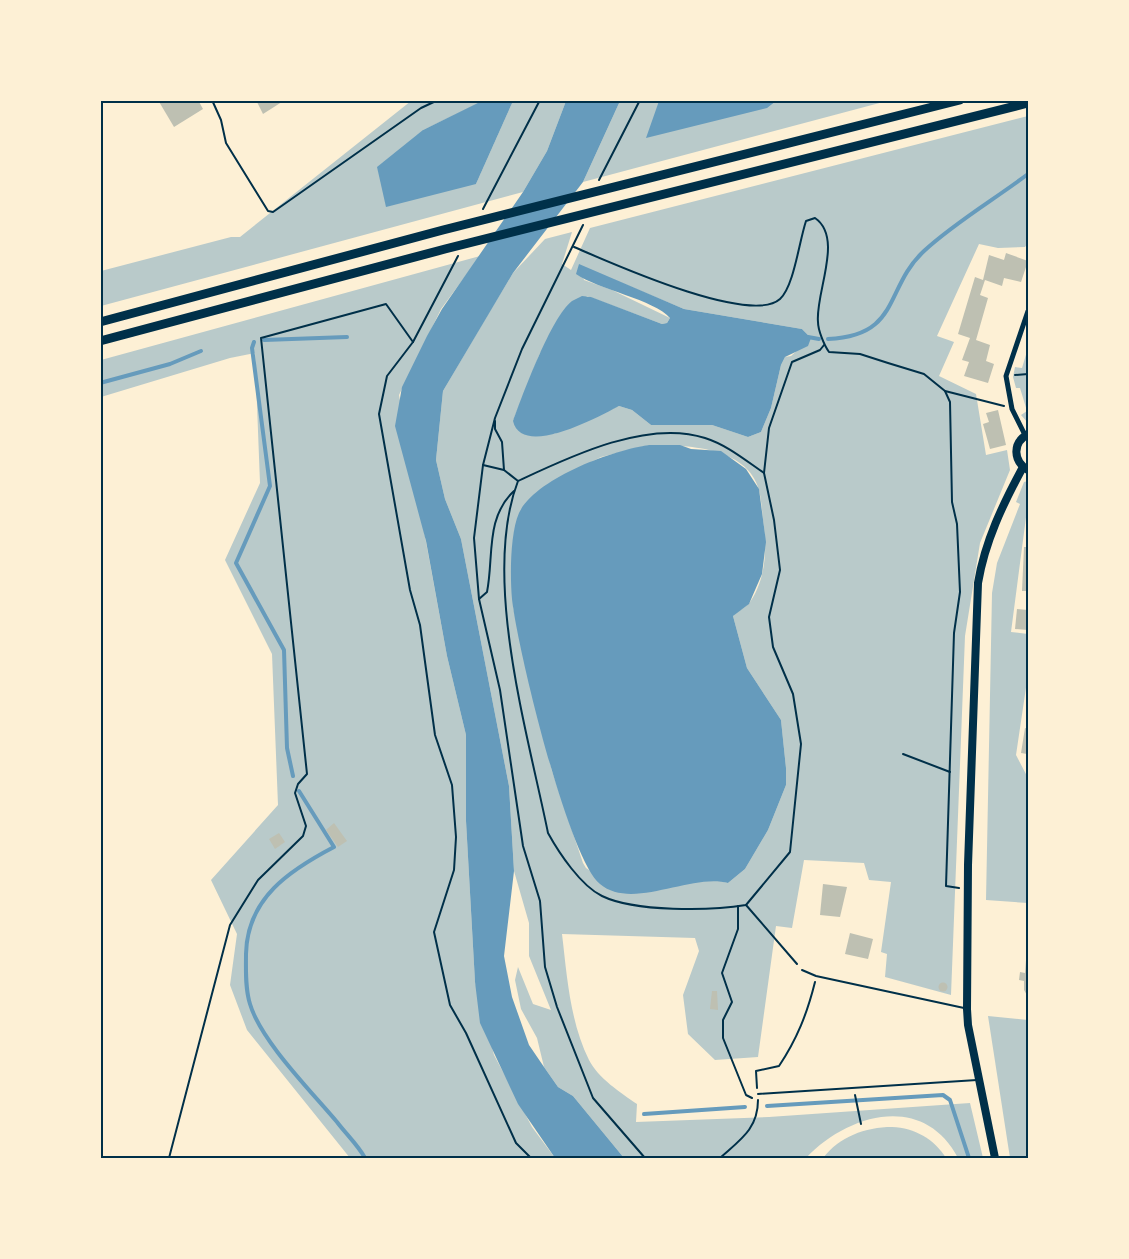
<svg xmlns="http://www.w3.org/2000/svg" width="1129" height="1259" viewBox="0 0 1129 1259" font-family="Arial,sans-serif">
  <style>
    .green { fill: #b9caca; fill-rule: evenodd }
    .water { fill: #669bbc }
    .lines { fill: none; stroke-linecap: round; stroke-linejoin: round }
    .stream { stroke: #669bbc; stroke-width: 4 }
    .building { fill: #bec0b2 }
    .path { stroke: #003049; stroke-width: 2 }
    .service { stroke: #003049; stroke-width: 2 }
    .minor { stroke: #003049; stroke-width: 5 }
    .secondary { stroke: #003049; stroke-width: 8 }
    .motorway { stroke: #003049; stroke-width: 9 }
    .neatline { fill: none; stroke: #003049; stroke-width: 2 }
  </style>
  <rect width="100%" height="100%" fill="#fdf0d5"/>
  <!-- green -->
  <g class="green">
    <polygon points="411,101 484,101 423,130 476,184 513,101 566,101 547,151 523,192 101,306 101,271 231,237 240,237"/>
    <polygon points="620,101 887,101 583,182"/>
    <path d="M1028,116V243L1025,247L998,248L979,244L937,336L954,342L939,376L976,394L986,455L1007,450L1010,470L980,543L965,636L951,995L885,977L887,954L881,952L891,882L869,880L864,863L804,860L792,928L776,926L758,1057L715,1060L688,1034L683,995L699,951L695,938L562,934C567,976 570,1022 589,1060C598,1078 621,1093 637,1104L636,1122L769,1117L970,1103L983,1158H958C923,1092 848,1114 806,1158H624L573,1096L558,1087L544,1067L537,1038L521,1009L515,980L518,967L533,1004L551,1010L529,956V923L514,871L509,786L461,539L445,499L436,460L443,391L490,311L513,273L545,239L572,232L562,264L571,270L590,228ZM579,265L684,309L802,329L811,338L791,356L785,357L781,365L771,408L761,432L748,437L712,425H651L632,410L619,406L554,434L513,421L540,353L587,296L662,324L667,323L670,318L612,290L584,280ZM649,445C685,445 747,446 759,490C762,502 762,515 764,527C767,552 765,580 750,602C745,609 737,610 733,616L747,668L781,720L786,768V785L768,830L745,869L728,883L713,879L635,893H624L586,868L583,863L552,771L513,607L514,531L537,493L558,479L601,457Z"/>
    <polygon points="480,256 441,309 399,395 447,656 466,735 466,821 475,982 494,1055 532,1127 555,1158 350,1158 247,1030 230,985 237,934 211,880 278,805 272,654 225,560 260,483 255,353 230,358 101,397 101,360"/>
    <polygon points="1028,348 1028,423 1021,415 1027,411 1020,388 1016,388 1013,377 1015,367 1022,368"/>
    <polygon points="1028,481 1028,502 1011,632 1028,634 1028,674 1016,755 1028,778 1028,903 986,900 992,593 997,563 1020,504 1016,502 1024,482"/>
    <polygon points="988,1016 1028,1020 1028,1158 1010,1158"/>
    <path d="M892,1127C915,1128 934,1139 946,1158H823C839,1137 865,1127 892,1127Z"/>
  </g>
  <!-- water -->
  <g class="water">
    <polygon points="484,100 513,101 476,184 386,207 377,167 423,130"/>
    <polygon points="566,101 620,101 583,182 513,273 443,391 436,460 445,499 461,539 509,786 514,871 504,956 512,997 529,1045 544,1067 558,1087 573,1096 624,1158 555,1158 518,1104 480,1023 475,982 466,821 466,735 447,656 426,541 395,426 402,387 427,336 442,309 523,192 547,151"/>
    <polygon points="659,101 659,100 776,101 767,108 646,138"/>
    <path d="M579,264L684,309L802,329L811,338L808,346L785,357L781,365L771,408L761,432L748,437L712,425H651L632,410L619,406C600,416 522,459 513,421C523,394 551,317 572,301L582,296L591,297L662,324L667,323L670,318C655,300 597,289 576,274Z"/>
    <path d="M649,445H680L691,449L721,451L746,469L759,489L766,542L762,574L749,604L733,616L747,668L781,720L786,768V785L768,830L745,869L728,883C691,873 632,911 600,884C568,858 517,646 512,599C510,577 510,533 519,513C536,478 613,450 649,445Z"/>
  </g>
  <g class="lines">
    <!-- stream -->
    <g class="stream">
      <polyline points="808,337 819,339"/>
      <path d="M828,339C901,336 884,288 924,251C954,223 995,199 1028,174"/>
      <polyline points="264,340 347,337"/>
      <polyline points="254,342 252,348 270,486 236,563 284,650 287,748 293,776"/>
      <polyline points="100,383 170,364 201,351"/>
      <path d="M299,791L334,847C290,870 247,898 246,954C246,970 245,988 250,1004C261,1041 311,1091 337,1122C346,1134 358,1145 365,1158"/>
      <polyline points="767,1106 943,1095 950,1100 969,1158"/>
      <polyline points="644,1114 745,1107"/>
    </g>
  </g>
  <!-- building -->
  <g class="building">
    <polygon points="158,100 198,100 203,109 174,127"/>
    <polygon points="256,100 285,100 263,114"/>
    <polygon points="1006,253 1028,261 1021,282 1004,278 1002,286 985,280 980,295 988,298 976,340 990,345 986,361 994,364 988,383 964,376 969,362 962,360 970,338 958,334 975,277 983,280 989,255 1004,260"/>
    <polygon points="998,410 1006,445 990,449 983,424 989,422 986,413"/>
    <polygon points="1024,547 1028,547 1028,591 1022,591"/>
    <polygon points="1017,609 1028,610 1028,630 1015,629"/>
    <polygon points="1025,728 1028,729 1028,763 1027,754 1021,753"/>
    <polygon points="334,823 347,841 338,847 326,830"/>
    <polygon points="279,833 285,842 275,849 269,839"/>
    <polygon points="823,884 847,887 840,917 820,915"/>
    <polygon points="850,933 873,939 868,959 845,954"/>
    <polygon points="1027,947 1028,947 1028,997 1024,990 1024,981 1019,980 1020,972 1025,973"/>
    <circle cx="943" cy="987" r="4.5"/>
    <polygon points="712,991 717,991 718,1010 710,1009"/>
  </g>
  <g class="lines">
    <!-- path -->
    <g class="path">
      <polyline points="212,100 221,120 226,143 268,211 273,212 421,108 438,100"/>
      <polyline points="599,180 640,100"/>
      <polyline points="483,209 540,100"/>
      <polyline points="583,225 522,349 495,418 483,465 474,538 479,599 500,690 523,846 540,901 545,967 557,1007 593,1098 645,1158"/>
      <path d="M574,247C609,262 750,326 780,299C794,286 799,242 806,221L815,218C844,238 815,293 818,322C818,330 824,345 829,352L860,354L888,363L924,374L945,391L1004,406"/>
      <polyline points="413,342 458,256"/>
      <polyline points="1015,375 1028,374"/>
      <polyline points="945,391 950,402 952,502 957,524 960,592 954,633 946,886 959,888"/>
      <polyline points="495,421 495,429 502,442 504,470"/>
      <path d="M483,465L504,470L518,481C569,457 647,419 705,438C727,445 745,460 764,473L774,520L780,570L769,617L773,647L793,694L801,744L790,852L746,905C710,911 635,912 602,896C581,886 559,853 548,833C528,734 481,577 518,481"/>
      <polyline points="764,473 769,428 792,362 820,350 824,345"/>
      <path d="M479,599L487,592C494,557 485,518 514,491"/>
      <polyline points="903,754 950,772"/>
      <polyline points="746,905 797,964"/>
      <polyline points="738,906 738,929 722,973 732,1002 723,1020 723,1038 746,1095 752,1098"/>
      <path d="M757,1088L756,1071L779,1066C797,1039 807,1014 815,982"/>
      <polyline points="855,1095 861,1124"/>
      <polyline points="169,1158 230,925 258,880 303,836 306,826 295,793 298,784 307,774 261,338 386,304 413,342 387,376 379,414 410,590 420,625 435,735 452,785 456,837 454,870 434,932 450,1005 466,1033 516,1143 531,1158"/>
      <path d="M720,1158C740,1140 758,1129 758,1100"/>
    </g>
    <!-- service -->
    <g class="service">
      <polyline points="802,970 816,976 964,1008"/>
      <polyline points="758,1094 977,1080"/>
    </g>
    <!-- minor -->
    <polyline class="minor" points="1025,435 1012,409 1006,376 1028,311"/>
    <!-- secondary -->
    <g class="secondary">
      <path d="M1028,434C1012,443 1013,461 1028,470"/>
      <path d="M995,1158L968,1025L967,1009L968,865L978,583C985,541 1003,504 1023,467"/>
    </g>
    <!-- motorway -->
    <g class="motorway">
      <polyline points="100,322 443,230 960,100"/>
      <polyline points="100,341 445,249 1028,103"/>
    </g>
  </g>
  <!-- border -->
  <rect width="1129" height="1259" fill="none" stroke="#fdf0d5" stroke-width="204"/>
  <rect x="102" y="102" width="925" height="1055" class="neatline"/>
</svg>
